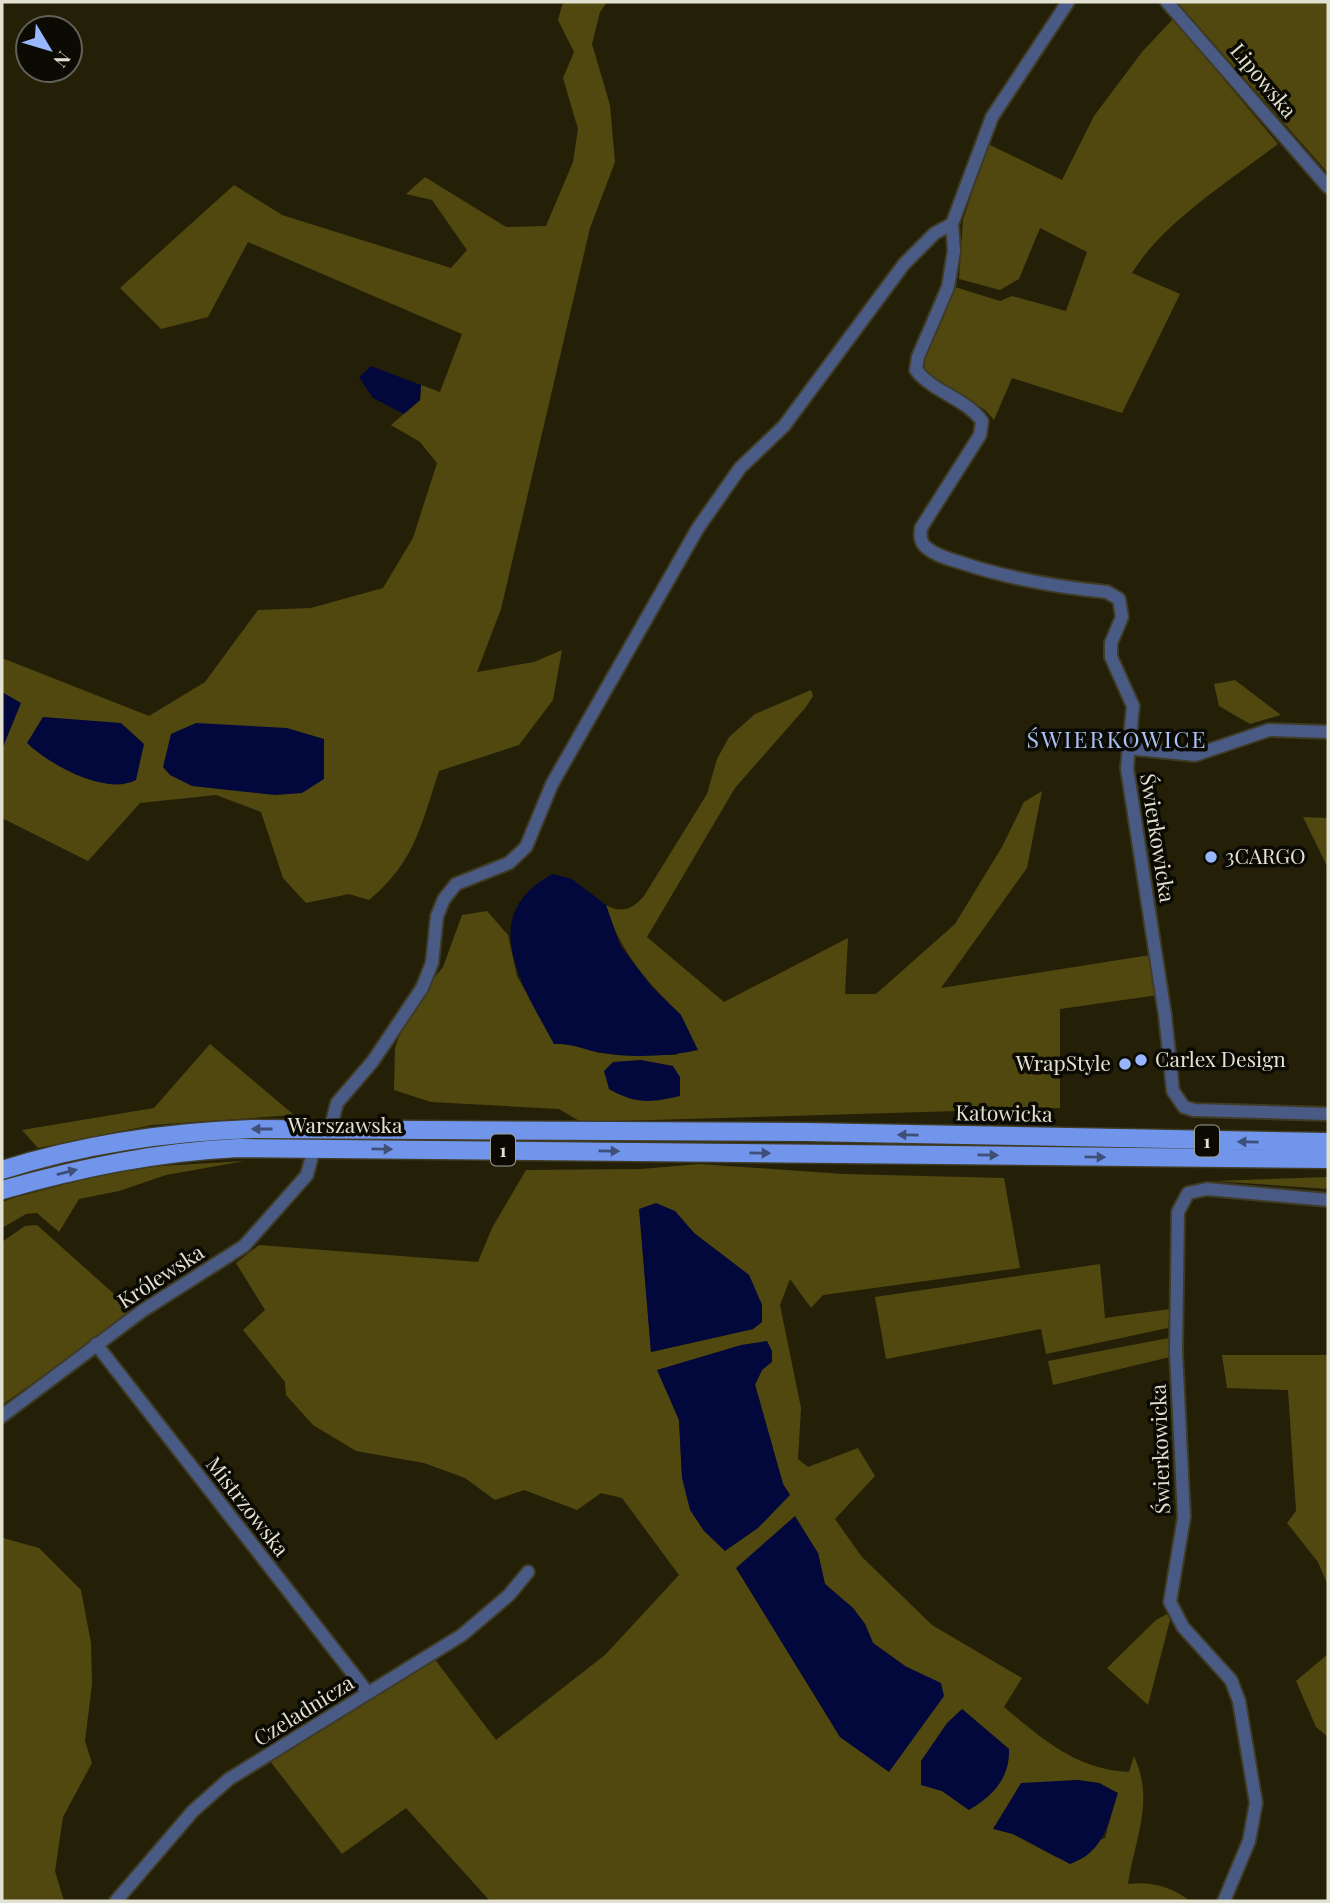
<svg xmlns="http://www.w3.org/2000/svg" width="1330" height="1903" viewBox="0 0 1330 1903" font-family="'Playfair Display',serif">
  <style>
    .green { fill: #514810; fill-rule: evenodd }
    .water { fill: #02083b }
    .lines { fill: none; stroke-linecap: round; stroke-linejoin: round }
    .minor-casing { stroke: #3f3b24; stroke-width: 16 }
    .primary-casing { stroke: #3f3b24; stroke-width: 21 }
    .minor { stroke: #495b84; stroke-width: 12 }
    .primary { stroke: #7195eb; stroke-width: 18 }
    .oneway { fill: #3e5077 }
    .poi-dot { fill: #97b6fd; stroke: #0b0a03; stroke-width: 2.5 }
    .labels { text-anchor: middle; stroke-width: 7; stroke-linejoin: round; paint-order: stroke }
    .shield { fill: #0b0a03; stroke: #a2a094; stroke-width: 2 }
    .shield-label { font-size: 19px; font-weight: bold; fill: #e3e1d2 }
    .street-label { font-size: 21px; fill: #e3e1d2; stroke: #0b0a03 }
    .poi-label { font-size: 21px; fill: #e3e1d2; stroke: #0b0a03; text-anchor: start }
    .neighbourhood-label { font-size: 23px; letter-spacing: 2px; fill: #a9c1f6; stroke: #0b0a03 }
  </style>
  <rect width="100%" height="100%" fill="#242008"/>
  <!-- green -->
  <g class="green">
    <path d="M563,2H607L600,12L592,44L610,105L615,162L590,228L501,609L477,672L534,662L562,650L553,700L519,745L439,771C421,825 415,862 369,900L349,894L306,903L283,878L261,812L216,795L140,803L88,861L2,818V658L149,716L205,682L258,610L311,608L383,588L413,538L437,463L420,442L391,425L420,400L421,385L440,392L462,334L248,242L208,317L161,329L120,288L234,185L282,215L451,268L467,250L432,200L406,194L425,177L506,227L546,226L573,162L578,129L563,78L574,52L558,20Z"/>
    <polygon points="1177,2 1328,2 1328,173"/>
    <path d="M1173,19L1278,144C1231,180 1163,222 1132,273L1180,294L1122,413L1012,378L994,420L985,410L928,375L923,367L925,354L955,287L1000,301L1012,296L1066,311L1087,252L1040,228L1019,279L1000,290L959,279L963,220L988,144L1062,180L1094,116L1142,52Z"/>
    <polygon points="1235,680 1281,715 1250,724 1219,706 1214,684"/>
    <path d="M811,690L813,696L806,707L735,788L647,937L724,1002L848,938L845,994H876L955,924L1002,847L1024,802L1042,791L1027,868L941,988L1150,955L1158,995L1060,1009V1108L581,1122L559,1109L431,1102L394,1090L395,1048L409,1009L443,967L462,915L487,911L508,935L517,976L554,1043H570L599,1053L677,1055L681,1015C647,982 619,951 606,905C621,914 633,909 644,896L707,794L717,759L729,737L755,714Z"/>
    <polygon points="1303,817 1328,818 1328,868"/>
    <polygon points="210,1044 294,1115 152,1125 38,1148 22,1130 154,1108"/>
    <polygon points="245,1161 166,1175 119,1191 79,1199 59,1232 37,1213 26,1214 2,1228 2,1202 13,1198 100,1175 160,1166"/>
    <path d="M700,1164L843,1174L1004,1178L1020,1268L823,1295L811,1308L790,1279L780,1305L801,1408L798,1459L808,1467L858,1448L875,1476L835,1519L862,1557L932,1625L1022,1678L1004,1707C1042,1739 1077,1770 1129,1772L1134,1756C1155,1802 1135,1837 1128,1884C1151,1881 1172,1887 1190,1901H490L406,1808L342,1854L270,1761L433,1657L496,1740L605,1655L679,1575L622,1498L601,1493L577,1510L524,1490L495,1500L465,1478L424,1463L356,1451L313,1425L286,1395L285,1382L243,1330L265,1310L236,1263L259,1245L478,1262L492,1228L526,1170L641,1169ZM675,1211L694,1233L749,1275L762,1305V1322L753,1329L651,1352L642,1242ZM658,1370H762L755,1384L783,1484L790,1495L682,1478L679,1420ZM818,1553L825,1584L853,1608L865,1624L873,1643L905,1666L888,1771L840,1737L737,1568ZM962,1709L1009,1749L969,1810L942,1791L922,1785ZM1077,1780L1099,1783L1117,1793L1105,1838L1056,1857L1013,1834L993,1828L1041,1785Z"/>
    <polygon points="1328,1177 1328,1189 1215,1181"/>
    <polygon points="37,1225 133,1311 2,1405 2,1242 25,1226"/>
    <polygon points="1100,1264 1105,1318 1170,1309 1168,1328 1046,1354 1041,1329 886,1359 875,1297"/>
    <polygon points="1169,1338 1170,1357 1053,1385 1048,1361"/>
    <polygon points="1222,1355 1328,1355 1328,1586 1318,1562 1287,1523 1296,1511 1288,1390 1227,1388"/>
    <polygon points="3,1538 39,1548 81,1590 91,1643 92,1684 85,1741 92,1763 63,1817 55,1871 64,1901 2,1901"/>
    <polygon points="1167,1614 1170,1620 1148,1705 1107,1668 1156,1620"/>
    <polygon points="1328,1654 1328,1737 1316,1727 1296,1681"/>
  </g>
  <!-- water -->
  <g class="water">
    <polygon points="371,366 421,385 420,400 404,414 373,398 359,377"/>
    <polygon points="2,692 21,703 3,747 2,747"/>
    <path d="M43,717L121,723L144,744L136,780C106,796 50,765 27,743Z"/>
    <polygon points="196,723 287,728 324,739 324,779 302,793 275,795 192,786 170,775 163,767 171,734"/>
    <path d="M553,874L572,879L606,905L620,945L651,986L681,1015L698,1050C670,1057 625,1058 598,1052C582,1049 571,1043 554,1044C524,988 474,915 553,874Z"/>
    <path d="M641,1060L673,1066L680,1077V1096C651,1103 635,1104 609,1089L604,1071L613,1062Z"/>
    <polygon points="656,1203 675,1211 694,1233 749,1275 762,1305 762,1322 753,1329 651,1352 639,1209"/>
    <polygon points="767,1341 772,1351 772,1362 762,1370 755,1385 783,1484 790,1495 758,1528 725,1551 704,1531 690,1510 682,1478 679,1420 657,1370 741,1345"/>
    <polygon points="795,1516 818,1553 825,1584 853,1608 865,1624 873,1643 905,1666 941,1683 944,1696 889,1772 840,1737 736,1568"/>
    <path d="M962,1709L1009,1749C1010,1778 993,1796 969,1810L942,1791L921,1785V1761L947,1723Z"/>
    <path d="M1077,1780L1099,1783L1118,1793C1108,1824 1104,1852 1070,1864L1013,1834L993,1829L1021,1783Z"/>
  </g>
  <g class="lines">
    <!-- minor casing -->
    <g class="minor-casing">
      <g id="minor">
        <path d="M1068,2L992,117L952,224L954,251L948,287L918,357L916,370C933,392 965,398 982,421L980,435L921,528C920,536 920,543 927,548C936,556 950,559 962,563C1010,579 1057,587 1107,592L1119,599L1122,617L1111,643V657L1133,706L1127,768L1165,1015L1173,1091L1184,1107L1194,1110L1328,1114"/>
        <polyline points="1167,2 1328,187"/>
        <polyline points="1127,748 1195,755 1269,730 1328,732"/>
        <polyline points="330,1130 337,1103 373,1061 422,988 432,963 437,916 444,899 456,884 509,863 526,847 552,784 698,528 740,468 784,426 904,264 935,233 952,224"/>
        <polyline points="96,1344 368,1693"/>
        <polyline points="2,1416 142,1311 244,1246 307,1175 314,1148"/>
        <polyline points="116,1901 193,1811 229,1779 462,1635 509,1595 528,1572"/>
        <polyline points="1224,1901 1249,1841 1256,1803 1239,1701 1231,1680 1183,1627 1170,1602 1184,1517 1176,1352 1178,1212 1188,1193 1207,1189 1328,1200"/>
      </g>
    </g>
    <!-- primary casing -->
    <g class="primary-casing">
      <g id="primary">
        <path d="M2,1170C84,1144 166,1132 252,1129L805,1132L1328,1142"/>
        <path d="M2,1190C80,1168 156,1152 238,1148L1328,1159"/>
      </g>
    </g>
    <!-- minor -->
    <use href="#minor" class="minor"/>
    <!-- primary -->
    <use href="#primary" class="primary"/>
  </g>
  <!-- one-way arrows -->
  <defs><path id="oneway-solid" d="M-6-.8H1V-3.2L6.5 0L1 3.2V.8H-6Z" transform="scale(1.75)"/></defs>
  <g class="oneway">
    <use href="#oneway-solid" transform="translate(262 1129) rotate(180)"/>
    <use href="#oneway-solid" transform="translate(908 1135) rotate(-179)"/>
    <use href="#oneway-solid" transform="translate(1248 1142) rotate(-179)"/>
    <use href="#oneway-solid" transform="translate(382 1149) rotate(1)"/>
    <use href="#oneway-solid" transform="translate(609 1151) rotate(1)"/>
    <use href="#oneway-solid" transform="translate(760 1153) rotate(1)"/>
    <use href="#oneway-solid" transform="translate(988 1155) rotate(1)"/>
    <use href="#oneway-solid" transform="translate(1095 1157) rotate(1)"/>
    <use href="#oneway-solid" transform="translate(67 1172) rotate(-14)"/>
  </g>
  <!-- markers -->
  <g class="poi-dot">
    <circle cx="1211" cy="857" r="7"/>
    <circle cx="1141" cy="1060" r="7"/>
    <circle cx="1125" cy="1064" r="7"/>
  </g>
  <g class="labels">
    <!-- shield labels -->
    <g class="shield">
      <rect x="1195" y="1125.5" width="24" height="31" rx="5"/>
      <rect x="491" y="1134.5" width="24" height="31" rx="5"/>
    </g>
    <g class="shield-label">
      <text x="1207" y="1148">1</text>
      <text x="503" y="1157">1</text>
    </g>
    <!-- street labels -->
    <g class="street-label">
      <text transform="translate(1263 81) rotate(50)" y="7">Lipowska</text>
      <text transform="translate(1157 838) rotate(81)" y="7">Świerkowicka</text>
      <text transform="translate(1004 1114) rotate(1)" y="7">Katowicka</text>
      <text x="345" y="1133">Warszawska</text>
      <text transform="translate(161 1277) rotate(-33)" y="7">Królewska</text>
      <text transform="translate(1161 1449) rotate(-92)" y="7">Świerkowicka</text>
      <text transform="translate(247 1507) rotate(52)" y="7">Mistrzowska</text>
      <text transform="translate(304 1711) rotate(-32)" y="7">Czeladnicza</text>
    </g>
    <!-- poi labels -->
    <g class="poi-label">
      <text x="1225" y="864">3CARGO</text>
      <text x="1155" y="1067">Carlex Design</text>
      <text x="1111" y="1071" text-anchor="end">WrapStyle</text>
    </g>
    <!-- neighbourhood labels -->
    <g class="neighbourhood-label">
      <text x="1117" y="748">ŚWIERKOWICE</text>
    </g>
  </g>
  <!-- border -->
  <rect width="1330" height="1903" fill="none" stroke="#e3e1d2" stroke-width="7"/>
  <!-- north arrow -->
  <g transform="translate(49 49) rotate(128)"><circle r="33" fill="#0b0a03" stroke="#616056" stroke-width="2"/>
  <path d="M0-5L12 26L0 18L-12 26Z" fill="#97b6fd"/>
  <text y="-10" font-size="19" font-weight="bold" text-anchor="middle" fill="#e3e1d2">N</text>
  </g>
</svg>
